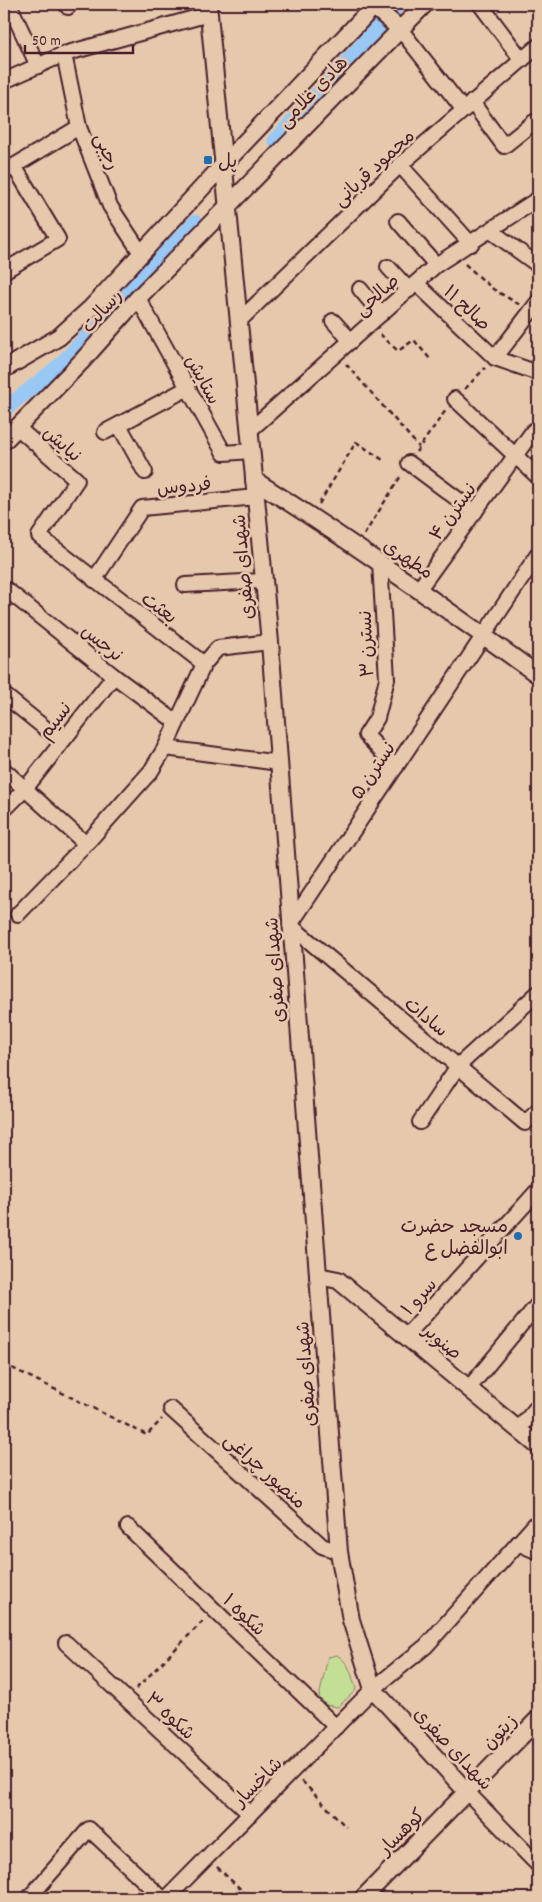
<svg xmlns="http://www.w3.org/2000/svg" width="542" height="1902" viewBox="0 0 542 1902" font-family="Dekko,'Playpen Sans Arabic',sans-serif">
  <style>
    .green { fill: #c3df96; stroke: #867f60 }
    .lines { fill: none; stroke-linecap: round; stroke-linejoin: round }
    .canal { stroke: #99c8f4; stroke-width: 15 }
    .minor-casing { stroke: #4a1f2b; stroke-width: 18 }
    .tertiary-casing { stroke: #4a1f2b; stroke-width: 20 }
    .path { stroke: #4a1f2b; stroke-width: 2.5; stroke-dasharray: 5 4; stroke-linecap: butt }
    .minor { stroke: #e6c9ad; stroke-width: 14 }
    .tertiary { stroke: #e6c9ad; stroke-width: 16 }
    .poi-dot { fill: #1f6fb2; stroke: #e6c9ad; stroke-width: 2 }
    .labels { text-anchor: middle; stroke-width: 5; stroke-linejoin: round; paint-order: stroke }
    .street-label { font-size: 19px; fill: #4a1f2b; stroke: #e6c9ad }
    .poi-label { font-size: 19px; fill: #4a1f2b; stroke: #e6c9ad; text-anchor: start }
  </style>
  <rect width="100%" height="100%" fill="#e6c9ad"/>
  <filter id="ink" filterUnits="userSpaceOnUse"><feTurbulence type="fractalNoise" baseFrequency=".02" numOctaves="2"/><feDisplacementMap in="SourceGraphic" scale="10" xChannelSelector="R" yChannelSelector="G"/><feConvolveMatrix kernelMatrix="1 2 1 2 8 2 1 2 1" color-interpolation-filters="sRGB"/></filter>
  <g filter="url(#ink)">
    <!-- green -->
    <path class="green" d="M337,1655C350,1663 352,1676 356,1690L338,1707L326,1705L319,1697L328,1657Z"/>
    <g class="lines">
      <!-- canal -->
      <g class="canal">
        <polyline points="275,141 399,4"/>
        <polyline points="4,410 61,364 195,222"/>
      </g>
      <!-- minor casing -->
      <g class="minor-casing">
        <g id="minor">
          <polyline points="9,4 38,66"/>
          <polyline points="66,4 68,7"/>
          <polyline points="480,4 522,60"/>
          <polyline points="400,29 463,109"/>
          <polyline points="64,54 79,127 110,206 141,253"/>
          <polyline points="4,81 64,54 209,14"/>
          <polyline points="472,102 504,146 534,122"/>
          <polyline points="400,165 471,244"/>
          <polyline points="4,172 79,127"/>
          <polyline points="398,221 436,265"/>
          <polyline points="491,231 538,265"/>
          <polyline points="388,267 409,290"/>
          <polyline points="4,271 58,239 14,166"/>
          <polyline points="416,283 495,358 538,373"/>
          <polyline points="360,289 381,314"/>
          <polyline points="138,298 224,453 251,451"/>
          <polyline points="239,321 400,165 538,46"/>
          <polyline points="333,321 351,341"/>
          <polyline points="495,358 538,302"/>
          <polyline points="455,399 538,477"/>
          <polyline points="119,425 145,472"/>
          <polyline points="18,428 77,480 39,536 204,664"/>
          <polyline points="249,431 436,265 538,199"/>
          <polyline points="105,432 188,388"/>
          <polyline points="409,463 475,512"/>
          <polyline points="538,554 290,925 525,1123 538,1111"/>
          <polyline points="380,563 387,679 377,718 366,735 396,767"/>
          <polyline points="94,580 142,508 256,497"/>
          <polyline points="185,585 264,581"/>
          <polyline points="419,589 533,431"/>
          <polyline points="7,590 114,676 176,722"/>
          <polyline points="4,695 61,741"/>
          <polyline points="165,748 279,763"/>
          <polyline points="4,770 86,844"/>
          <polyline points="4,810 25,789 114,676"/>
          <polyline points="18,914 86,844 151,771 165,748 204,664 218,648 270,642"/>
          <polyline points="420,1122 458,1066 538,993"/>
          <polyline points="406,1336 538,1190"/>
          <polyline points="469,1388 538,1304"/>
          <polyline points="171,1409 322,1546 339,1552"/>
          <polyline points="518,1430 538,1406"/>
          <polyline points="128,1527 336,1727"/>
          <polyline points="518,1543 538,1552"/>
          <polyline points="66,1643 250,1814"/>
          <polyline points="468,1793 538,1865"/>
          <polyline points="29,1898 89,1829 162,1898"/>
          <polyline points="167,1898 373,1689 426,1646 538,1521"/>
        </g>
      </g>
      <!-- tertiary casing -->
      <g class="tertiary-casing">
        <g id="tertiary">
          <polyline points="208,4 270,642 339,1552 351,1620 373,1689 468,1793"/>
          <polyline points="374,7 400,29"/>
          <polyline points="4,369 59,337 91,308 224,164 376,4"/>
          <polyline points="4,441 82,361 138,298 425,4"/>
          <path d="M254,480C351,541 445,608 538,675"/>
          <polyline points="318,1276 338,1280 538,1446"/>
          <polyline points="363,1898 538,1719"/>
        </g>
      </g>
      <!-- path -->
      <g class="path">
        <polyline points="465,264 493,289 520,305"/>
        <polyline points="380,334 398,351 414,340 430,359"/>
        <polyline points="346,364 419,447"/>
        <polyline points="465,389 485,368"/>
        <polyline points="416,452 446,410"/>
        <polyline points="319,504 356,442 383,460"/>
        <polyline points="364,535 402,474"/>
        <polyline points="4,1364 147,1435 162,1419"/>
        <polyline points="136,1689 204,1620"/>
        <polyline points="302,1781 346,1827"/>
        <polyline points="217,1867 250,1898"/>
      </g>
      <!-- minor -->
      <use href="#minor" class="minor"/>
      <!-- tertiary -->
      <use href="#tertiary" class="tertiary"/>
    </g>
  </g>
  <!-- markers -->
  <g class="poi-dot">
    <rect x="203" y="155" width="10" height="10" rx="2.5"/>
    <circle cx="518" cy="1236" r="5"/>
  </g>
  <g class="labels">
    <!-- street labels -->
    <g class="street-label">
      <text transform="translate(312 91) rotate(-46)" y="7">هادی غلامی</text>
      <text transform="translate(108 151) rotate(68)" y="7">رجبی</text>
      <text transform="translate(373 167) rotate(-43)" y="7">محمود قربانی</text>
      <text transform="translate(376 294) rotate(-42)" y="7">صالحی</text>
      <text transform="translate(468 307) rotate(43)" y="7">صالح ۱۱</text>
      <text transform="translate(101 310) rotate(-48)" y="7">رسالت</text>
      <text transform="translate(204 379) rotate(61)" y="7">ستایش</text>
      <text transform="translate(63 443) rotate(41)" y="7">نیایش</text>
      <text transform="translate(184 485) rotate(-5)" y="7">فردوس</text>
      <text transform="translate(452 511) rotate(-54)" y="7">نسترن ۴</text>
      <text transform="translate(409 558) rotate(34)" y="7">مطهری</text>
      <text transform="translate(242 567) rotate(-95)" y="7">شهدای صفری</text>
      <text transform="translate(160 607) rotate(37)" y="7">بعثت</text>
      <text transform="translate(103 642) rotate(39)" y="7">نرجس</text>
      <text transform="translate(365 644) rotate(-92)" y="7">نسترن ۳</text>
      <text transform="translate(54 720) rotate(-52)" y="7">نسیم</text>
      <text transform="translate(372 770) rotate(-56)" y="7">نسترن ۵</text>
      <text transform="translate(274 970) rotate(-94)" y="7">شهدای صفری</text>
      <text transform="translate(427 1016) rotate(40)" y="7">سادات</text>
      <text transform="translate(418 1296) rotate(-48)" y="7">سرو ۱</text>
      <text transform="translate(443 1341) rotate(40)" y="7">صنوبر</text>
      <text transform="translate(305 1374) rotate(-94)" y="7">شهدای صفری</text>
      <text transform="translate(266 1470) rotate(42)" y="7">منصور چراغی</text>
      <text transform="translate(245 1614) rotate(44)" y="7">شکوه ۱</text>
      <text transform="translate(171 1715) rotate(43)" y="7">شکوه ۳</text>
      <text transform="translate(499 1731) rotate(-46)" y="7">زیتون</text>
      <text transform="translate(454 1748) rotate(47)" y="7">شهدای صفری</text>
      <text transform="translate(257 1781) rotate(-45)" y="7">شاخسار</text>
      <text transform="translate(401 1831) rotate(-45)" y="7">کوهسار</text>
    </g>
    <!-- poi labels -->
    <g class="poi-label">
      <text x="218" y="167">پل</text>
      <text x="508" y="1232" text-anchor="end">مسجد حضرت<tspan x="508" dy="22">ابوالفضل ع</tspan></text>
    </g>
  </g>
  <!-- margin -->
  <rect width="542" height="1902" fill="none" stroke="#e6c9ad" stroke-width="20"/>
  <rect x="10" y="10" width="522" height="1882" fill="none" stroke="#4a1f2b" stroke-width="2" filter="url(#ink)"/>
  <!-- scale -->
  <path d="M25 45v8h108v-8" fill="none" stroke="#4a1f2b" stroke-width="2.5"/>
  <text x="32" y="45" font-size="15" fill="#4a1f2b" stroke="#e6c9ad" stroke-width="4" paint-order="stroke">50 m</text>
</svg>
